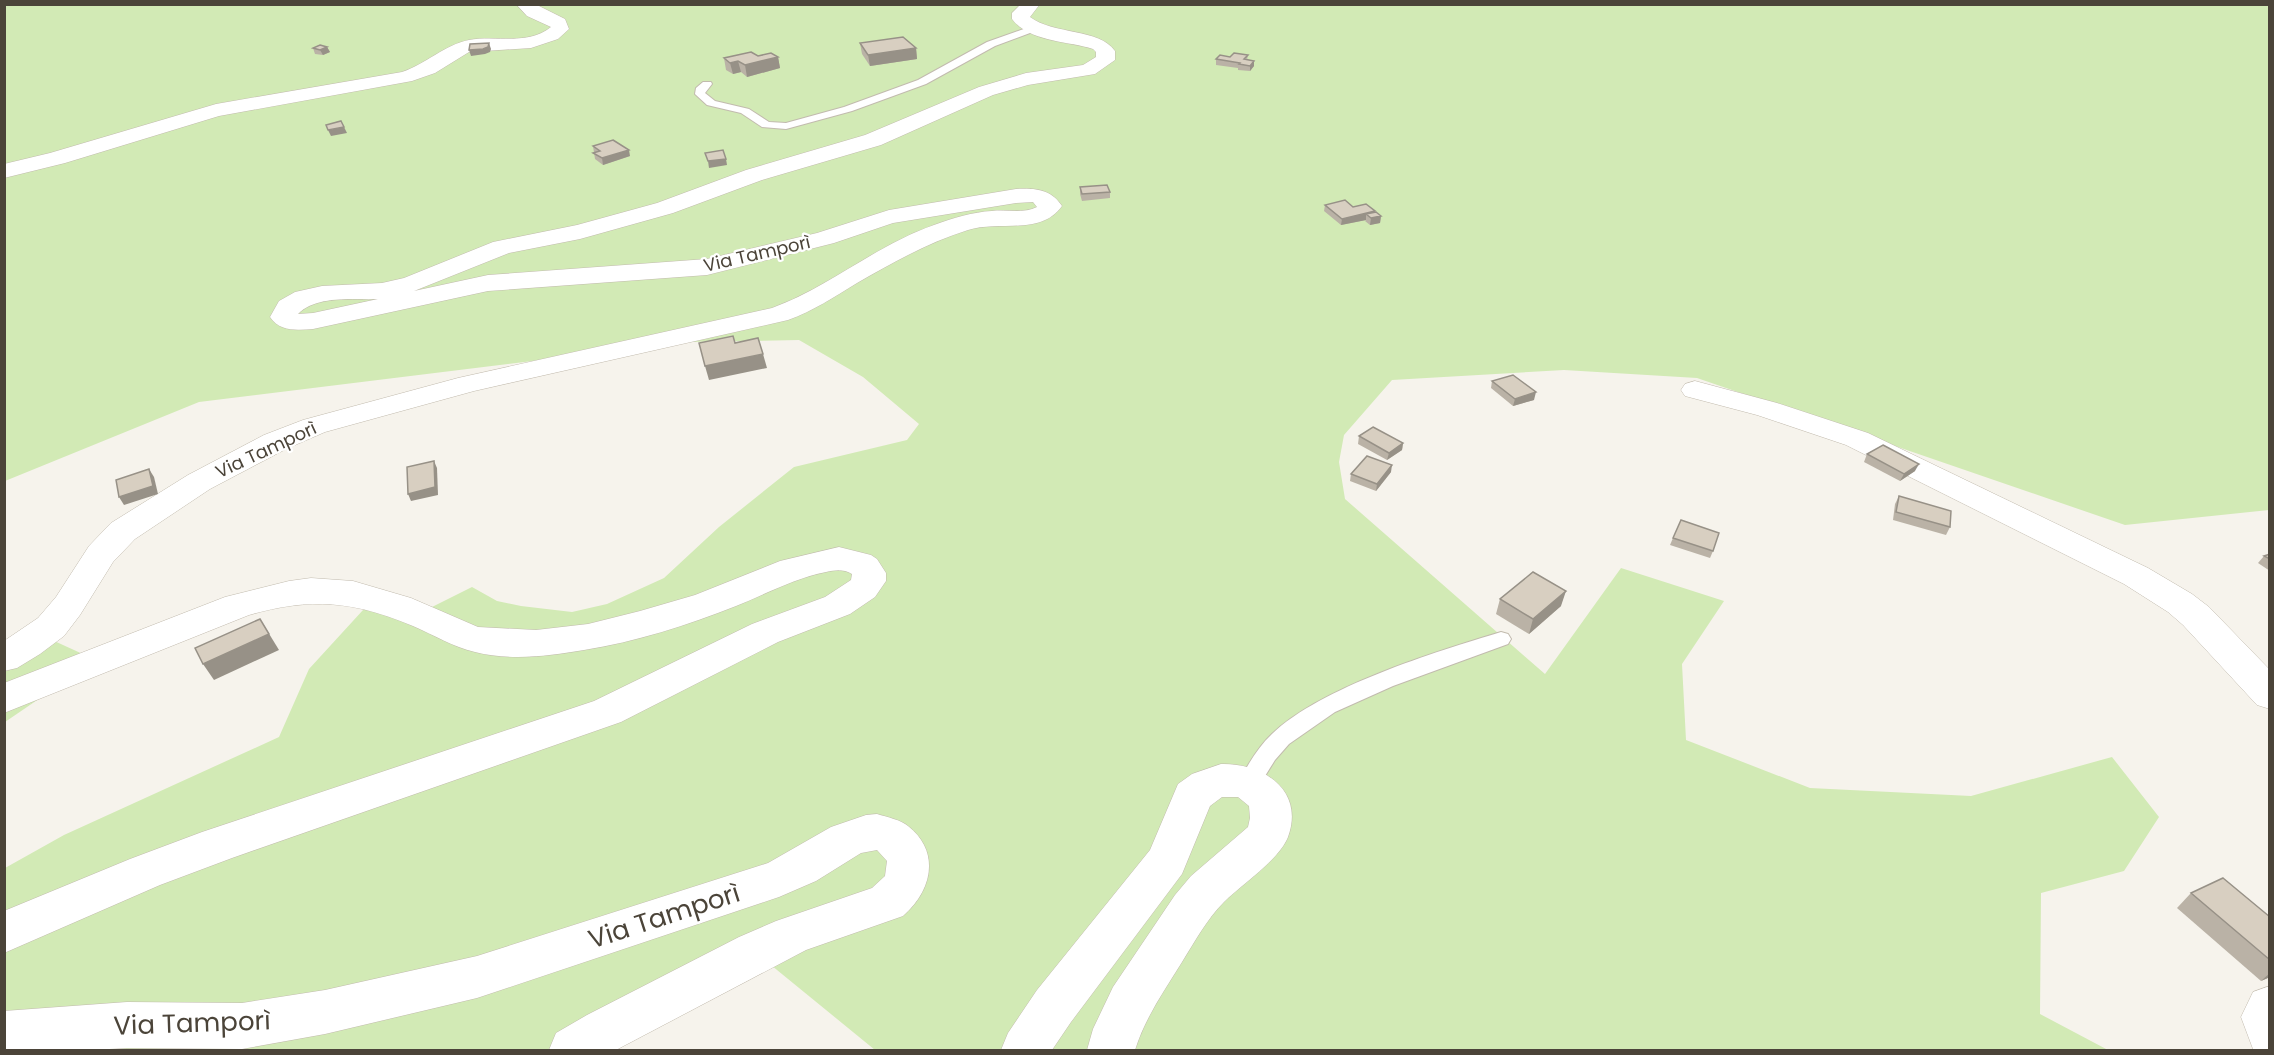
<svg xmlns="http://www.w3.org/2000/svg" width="2274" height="1055" viewBox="0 0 2274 1055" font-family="Poppins,sans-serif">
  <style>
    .green { fill: #d2eab5 }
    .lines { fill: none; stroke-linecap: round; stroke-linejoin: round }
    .service-casing { stroke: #c2bbae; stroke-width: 2 }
    .minor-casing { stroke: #c2bbae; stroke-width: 1 }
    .service { fill: #fff; fill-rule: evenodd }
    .minor { fill: #fff; fill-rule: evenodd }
    .wall { fill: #bab2a6 }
    .shaded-wall { fill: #979187 }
    .building { fill: #d8cfc1; stroke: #979187; stroke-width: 1.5 }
    .labels { text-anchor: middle; stroke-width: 4.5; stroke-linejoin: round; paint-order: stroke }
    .far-street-label { font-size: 18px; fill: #4b4439; stroke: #fff }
    .near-street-label { font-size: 26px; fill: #4b4439; stroke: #fff }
  </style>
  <rect width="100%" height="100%" fill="#f6f3ec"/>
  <!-- green -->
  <g class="green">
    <polygon points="5,5 2269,5 2269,510 2125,525 1697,378 1564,370 1392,380 1344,435 1339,462 1345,499 1545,674 1621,568 1724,601 1682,664 1686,740 1810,788 1971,796 2112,757 2159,817 2124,871 2041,893 2040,1014 2108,1050 875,1050 755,952 604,1031 573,1050 5,1050 5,868 64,835 279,737 309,669 374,598 418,614 472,587 497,601 521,606 572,612 607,604 664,578 719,527 794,467 907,440 919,424 863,377 799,340 687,342 199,402 5,481"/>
    <polygon points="41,635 96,660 5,722 5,658"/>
  </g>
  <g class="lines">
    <!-- service casing -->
    <g class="service-casing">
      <g id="service">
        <polygon points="1035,25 1040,28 1038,30 995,46 926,84 852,111 786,129 762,127 741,113 707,105 695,94 696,88 703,82 711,82 712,84 705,93 715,101 749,109 769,122 786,123 844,107 918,80 987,42"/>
        <path d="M1501,632L1508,634L1511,639L1508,644L1393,686L1335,712L1289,744L1275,760L1257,789L1249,792L1241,789L1238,783C1247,766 1258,747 1272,734C1321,687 1435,652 1501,632Z"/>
      </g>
    </g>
    <!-- minor casing -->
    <g class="minor-casing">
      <g id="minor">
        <path d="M516,4H535L565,19L569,29L558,39L531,48L469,52L435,73L412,81L219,116L65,163L4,178V164L50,153L216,104L402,72C426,64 444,45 469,40C496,35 527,46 551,27L527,16Z"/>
        <path d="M1021,4H1040L1030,17C1054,35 1099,28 1115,51V60L1095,74L1028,85L993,95L881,145L762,180L673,213L580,239L509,253L414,291L488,275L707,259L817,233L889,210L1016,189C1035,188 1051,189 1062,206C1041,236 999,220 968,230C929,242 892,263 857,283C834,297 813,311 788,320L474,391L325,432L286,449L210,489L135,539L113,562L80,615L64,636L40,654L17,668L4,671V641L38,618L56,597L89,546L111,523L188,475L264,435L303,420L458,378L772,308C828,288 876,245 934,225C953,218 973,212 992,211C1007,209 1023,214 1037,207L1033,202L1016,203L893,223L834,243L707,275L488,291L313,329C297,330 280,332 270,317L279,301L295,292L322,286L382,283L404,278L493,242L577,225L657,203L746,170L865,135L979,87L1026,73L1083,65L1096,57V52L1093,49C1068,41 1029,42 1012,19V13ZM378,299L313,313L298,314C317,295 353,300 378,299Z"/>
        <polygon points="1695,381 1777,403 1868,433 2148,568 2192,594 2209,607 2270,670 2270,709 2257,705 2183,625 2168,612 2124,584 1846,445 1757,415 1685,396 1681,390 1685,384"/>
        <path d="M839,547L871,555L877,559L886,573V581L875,597L850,614L778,642L621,722L232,858L160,885L4,953V911L130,859L202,832L594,701L752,624L825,597L851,580L852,574C844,569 835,570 826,572C795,578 766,594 736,606C688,625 635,642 584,650C549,656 510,661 475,652C453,647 434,635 413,626C354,601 311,597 249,615L4,713V683L225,597L289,581L311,578L353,581L411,598L478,627L536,630L588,624L640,611L695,595L780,561Z"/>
        <path d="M1221,764C1263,763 1305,790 1288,837C1279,860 1242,884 1224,902C1207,919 1195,941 1182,962C1164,991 1145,1018 1135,1050H1087L1093,1029L1113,987L1175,895L1191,876L1248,827L1250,818L1249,806L1238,797H1222L1210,806L1182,874L1071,1022L1052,1050H1001L1008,1033L1037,990L1150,850L1178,784L1192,774Z"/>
        <path d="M877,814C887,817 901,820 908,826C941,852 932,891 903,916L806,950L616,1050H549L556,1033L587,1015L739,937L776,921L872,888L885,876L887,861L877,850L861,853L816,881L779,897L477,998L325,1034L242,1049L127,1048L91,1050H4V1011L127,1002L242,1003L325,990L477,956L768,863L831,827L866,815Z"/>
        <polygon points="2270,986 2270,1050 2253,1049 2241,1017 2253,992"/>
      </g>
    </g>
    <!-- service -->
    <use href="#service" class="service"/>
    <!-- minor -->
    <use href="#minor" class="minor"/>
  </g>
  <!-- wall -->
  <g class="wall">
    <polygon points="860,43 916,48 917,59 870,66 862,54"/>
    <polygon points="327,47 330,52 323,55 315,54 313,48"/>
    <polygon points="1248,55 1247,60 1254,61 1254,66 1250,71 1238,70 1238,68 1216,65 1216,59"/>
    <polygon points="758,56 778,57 780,68 747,77 741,72 733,74 726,70 724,58"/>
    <polygon points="593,146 630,156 603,165 595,159"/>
    <polygon points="1080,187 1110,192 1110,198 1082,201 1080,194"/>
    <polygon points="1325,205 1353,207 1375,211 1375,213 1381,216 1380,223 1370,225 1365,221 1366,220 1341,225 1324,211"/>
    <polygon points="1492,381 1534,400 1513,406 1491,388"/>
    <polygon points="1359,436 1403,443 1402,450 1387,460 1358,444"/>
    <polygon points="1867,454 1915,471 1900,481 1864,462"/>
    <polygon points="1391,472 1376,491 1350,481 1351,474"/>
    <polygon points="1899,496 1950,527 1946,535 1893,520 1895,504"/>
    <polygon points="1673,538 1713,551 1710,558 1670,545"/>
    <polygon points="2270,554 2270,571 2258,563 2264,556"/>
    <polygon points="1500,599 1561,606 1529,634 1496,614"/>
    <polygon points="2191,893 2270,917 2270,977 2261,981 2177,908"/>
  </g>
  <!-- shaded-wall -->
  <g class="shaded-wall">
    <polygon points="489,43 491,49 490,52 485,54 471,56 469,50"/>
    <polygon points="327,47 330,52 323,55 320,50"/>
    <polygon points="916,48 917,59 870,66 868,55"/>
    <polygon points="778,57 780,68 747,77 745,65"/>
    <polygon points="738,61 741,72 733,74 730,63"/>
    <polygon points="1254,61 1254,66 1250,71 1250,66"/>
    <polygon points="344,127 347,133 331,136 328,130"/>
    <polygon points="629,150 630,156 603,165 602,158"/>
    <polygon points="726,159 727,165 709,168 708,161"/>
    <polygon points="1375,211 1374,217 1381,216 1380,223 1370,225 1371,218 1366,214 1366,220 1341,225 1342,219"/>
    <polygon points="763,354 767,368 709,380 705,366"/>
    <polygon points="1536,392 1534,400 1513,406 1515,399"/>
    <polygon points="1403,443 1402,450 1387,460 1389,453"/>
    <polygon points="434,461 437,468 438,495 411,501 408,494"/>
    <polygon points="1919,464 1915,471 1900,481 1904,474"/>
    <polygon points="1392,465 1391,472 1376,491 1377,484"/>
    <polygon points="149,469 154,477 158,494 124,505 119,497"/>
    <polygon points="1566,591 1561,606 1529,634 1533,619"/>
    <polygon points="260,619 279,650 214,680 203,664"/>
    <polygon points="2270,973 2270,977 2261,981"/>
  </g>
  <!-- building -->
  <g class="building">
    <polygon points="903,37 916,48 868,55 860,43"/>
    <polygon points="489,43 488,47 483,49 469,50 470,44"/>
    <polygon points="320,45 327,47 320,50 313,48"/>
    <polygon points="751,52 758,56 771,53 778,57 745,65 738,61 730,63 724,58"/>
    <polygon points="1234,53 1248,55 1244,59 1254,61 1250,66 1239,64 1240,63 1216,59 1220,55 1230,57"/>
    <polygon points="341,121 344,127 328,130 326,125"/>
    <polygon points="613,140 629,150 602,158 593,153 600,151 593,146"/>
    <polygon points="723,150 726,159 708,161 705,153"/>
    <polygon points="1107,185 1110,192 1082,194 1080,187"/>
    <polygon points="1345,200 1353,207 1366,204 1375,211 1342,219 1325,205"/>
    <polygon points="1376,212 1381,216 1371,218 1366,214"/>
    <polygon points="733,336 735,343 758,338 763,354 705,366 699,343"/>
    <polygon points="1513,375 1536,392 1515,399 1492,381"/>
    <polygon points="1373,427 1403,443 1389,453 1359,436"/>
    <polygon points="1883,445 1919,464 1904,474 1867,454"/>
    <polygon points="1367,456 1392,465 1377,484 1351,474"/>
    <polygon points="434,461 435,487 408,494 407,467"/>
    <polygon points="149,469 153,486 119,497 116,480"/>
    <polygon points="1899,496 1951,511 1950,527 1896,512"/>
    <polygon points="1681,520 1719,533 1713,551 1673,538"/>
    <polygon points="2270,554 2270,559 2264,556"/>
    <polygon points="1533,572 1566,591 1533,619 1500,599"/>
    <polygon points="260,619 269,634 203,664 195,648"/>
    <polygon points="2223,878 2270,917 2270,960 2191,893"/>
  </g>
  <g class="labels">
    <!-- far-street labels -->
    <g class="far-street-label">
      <text transform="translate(757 254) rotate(-13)" y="6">Via Tamporì</text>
      <text transform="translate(266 450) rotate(-25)" y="6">Via Tamporì</text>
    </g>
    <!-- near-street labels -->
    <g class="near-street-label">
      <text transform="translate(664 916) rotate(-18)" y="9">Via Tamporì</text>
      <text transform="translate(192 1023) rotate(-2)" y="9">Via Tamporì</text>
    </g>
  </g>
  <!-- border -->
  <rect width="2274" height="1055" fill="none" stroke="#4b4439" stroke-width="12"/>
</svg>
